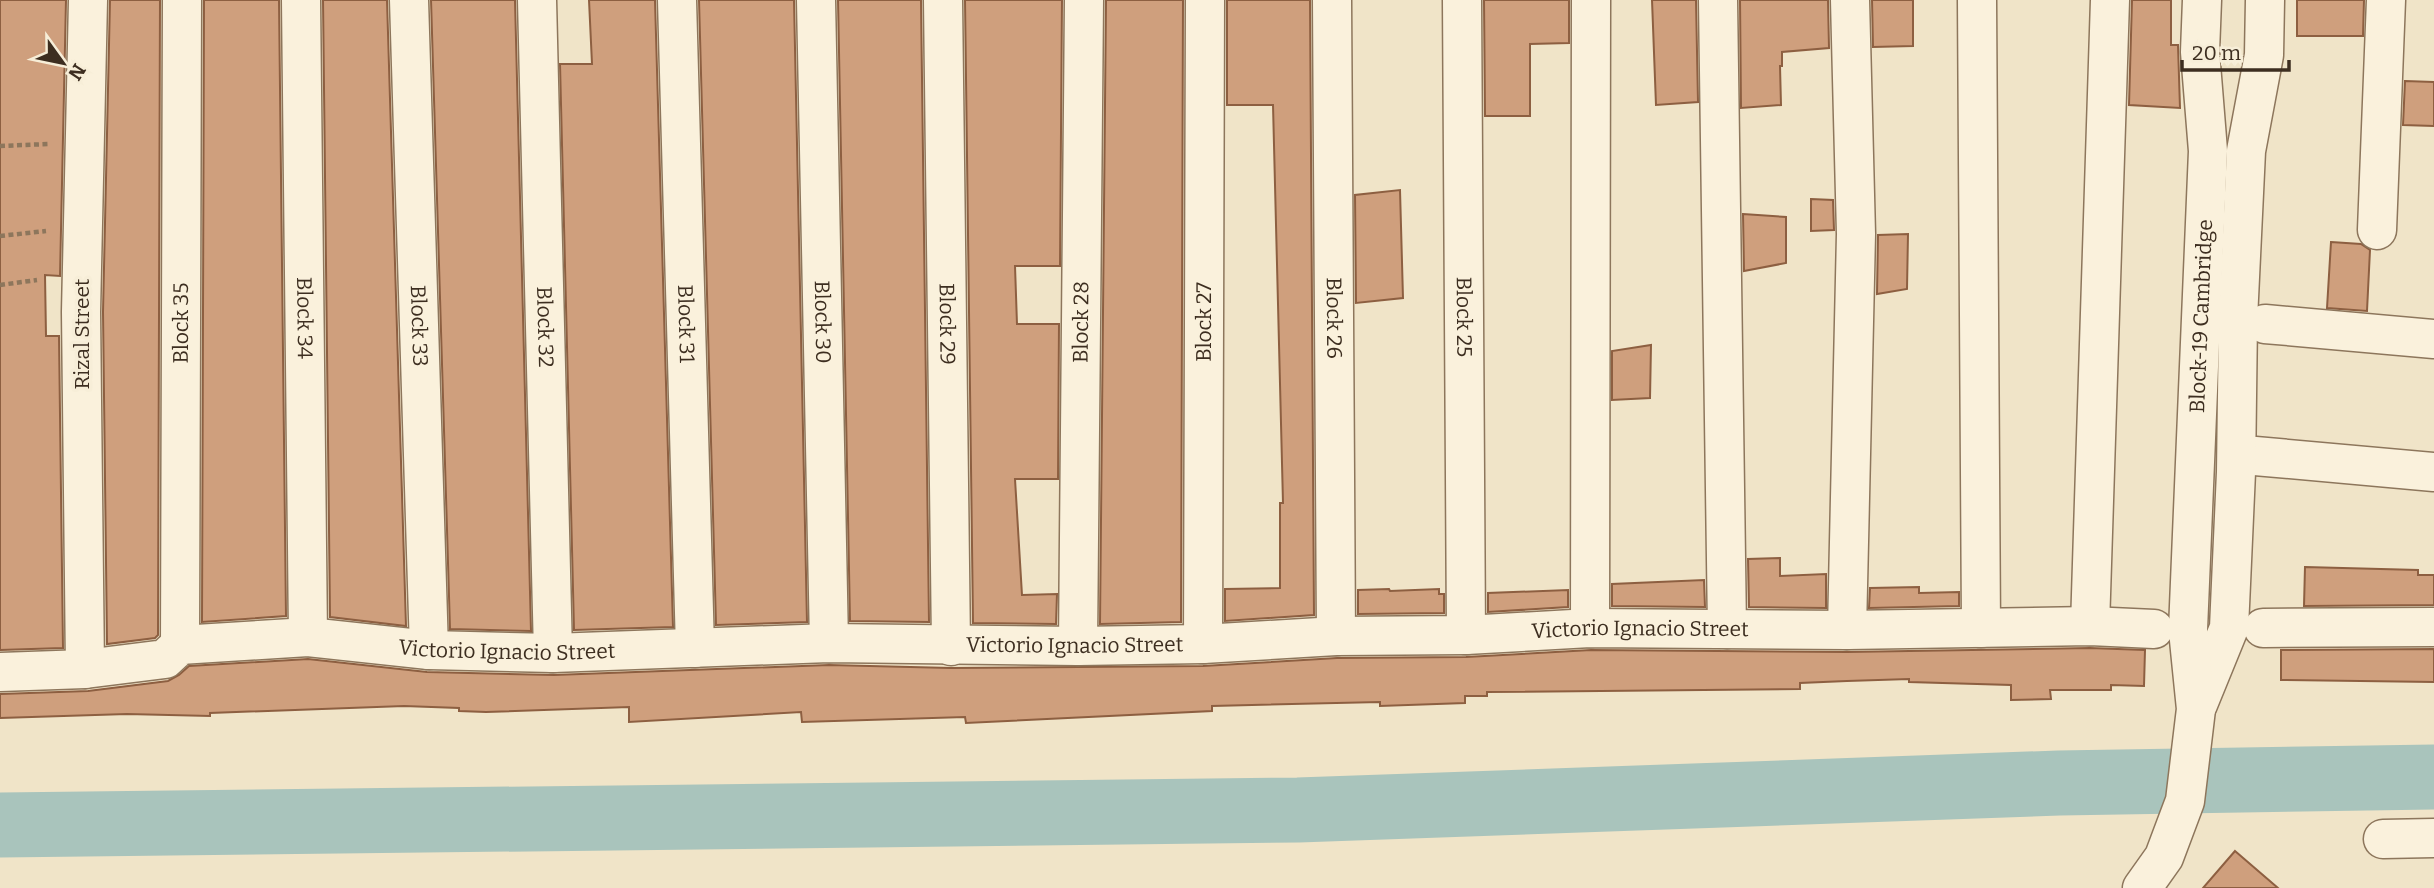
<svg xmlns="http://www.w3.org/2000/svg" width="2434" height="888" viewBox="0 0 2434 888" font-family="Bitter,serif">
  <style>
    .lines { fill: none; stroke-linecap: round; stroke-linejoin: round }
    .river { stroke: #a9c4bc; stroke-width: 65 }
    .building { fill: #cf9f7d; stroke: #8d5f41; stroke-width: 2 }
    .street-casing { stroke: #8d765c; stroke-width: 41 }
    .path { stroke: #8d765c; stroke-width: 4.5; stroke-dasharray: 5 3.5; stroke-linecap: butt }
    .street { stroke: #faf1dc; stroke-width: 38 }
    .labels { text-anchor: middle; stroke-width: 7; stroke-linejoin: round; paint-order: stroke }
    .street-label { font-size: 21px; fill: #3d2e20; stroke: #f7eed8 }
  </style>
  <rect width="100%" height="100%" fill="#f0e4c8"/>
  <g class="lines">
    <!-- river -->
    <polyline class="river" points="0,825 1298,810 2059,783 2434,777"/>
  </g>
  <!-- building -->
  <g class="building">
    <polygon points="0,0 66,0 60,276 45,275 46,336 59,336 63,648 0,650"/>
    <polygon points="110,0 160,0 158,635 155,638 107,644 103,312"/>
    <polygon points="204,0 279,0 286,616 202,622"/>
    <polygon points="323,0 387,0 406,626 330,617"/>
    <polygon points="431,0 515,0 531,631 450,629"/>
    <polygon points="589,0 655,0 673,627 574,630 560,64 592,64"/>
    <polygon points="699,0 794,0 807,622 716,625"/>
    <polygon points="838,0 921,0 929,622 850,621"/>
    <polygon points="965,0 1062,0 1060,266 1015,266 1017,324 1059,324 1058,479 1015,479 1022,595 1057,594 1056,624 973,623"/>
    <polygon points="1106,0 1183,0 1181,622 1100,624"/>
    <polygon points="1227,0 1310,0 1314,615 1225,621 1225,589 1280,588 1280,503 1283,503 1273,105 1227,105"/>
    <polygon points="1484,0 1569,0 1569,43 1530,44 1530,116 1485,116"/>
    <polygon points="1652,0 1696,0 1698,102 1656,105"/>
    <polygon points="1740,0 1828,0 1829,48 1782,52 1782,66 1780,66 1781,105 1741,108"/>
    <polygon points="1872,0 1913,0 1913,46 1873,47"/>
    <polygon points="2132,0 2171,0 2171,45 2178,45 2180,108 2129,105"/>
    <polygon points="2297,0 2364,0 2363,36 2297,36"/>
    <polygon points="2405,81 2434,82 2434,126 2403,125"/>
    <polygon points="1400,190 1403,298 1356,303 1355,195"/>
    <polygon points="1811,199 1833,200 1834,230 1811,231"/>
    <polygon points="1743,214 1786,217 1786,263 1744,271"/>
    <polygon points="1908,234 1907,289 1877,294 1878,235"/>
    <polygon points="2331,242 2361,244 2370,250 2367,311 2327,308"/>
    <polygon points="1651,345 1650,398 1612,400 1612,351"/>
    <polygon points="1780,558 1780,576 1826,574 1826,608 1749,607 1748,559"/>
    <polygon points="2305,567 2418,570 2418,575 2434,575 2434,605 2304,606"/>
    <polygon points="1704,580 1705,607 1612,606 1612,584"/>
    <polygon points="1919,587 1919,593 1959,592 1959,606 1869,608 1870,588"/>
    <polygon points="1389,589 1390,591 1439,589 1439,594 1444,594 1444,613 1358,614 1358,590"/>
    <polygon points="1568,590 1568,607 1488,612 1488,593"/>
    <polygon points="2090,648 2145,650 2144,686 2111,685 2111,690 2050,690 2051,699 2011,700 2011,685 1909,682 1909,679 1847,681 1800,683 1800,689 1487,692 1487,696 1465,696 1465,703 1380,706 1380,702 1212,706 1212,711 966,723 965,717 802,722 801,712 629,722 629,707 486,712 459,711 459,708 404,706 210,713 210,716 127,714 0,718 0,694 88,691 168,681 179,675 189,666 308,659 427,672 554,675 829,665 951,668 1203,666 1337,658 1466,657 1591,650 1847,652"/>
    <polygon points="2434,649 2434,682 2281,680 2281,650"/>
    <polygon points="2235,851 2278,888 2203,888"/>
  </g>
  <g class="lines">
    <!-- street casing -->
    <g class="street-casing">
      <g id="street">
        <path id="s1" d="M301,0L308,637"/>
        <path id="s2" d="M409,0L429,650"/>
        <path id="s3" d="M537,0L553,653"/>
        <path id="s4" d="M677,0L695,648"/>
        <path id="s5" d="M816,0L829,643"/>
        <path id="s6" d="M943,0L951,646"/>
        <path id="s7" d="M1332,0L1336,636"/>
        <path id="s8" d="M1462,0L1466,635"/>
        <polyline points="1718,0 1727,629"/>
        <polyline points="1977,0 1981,628"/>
        <polyline points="2377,230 2386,0"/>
        <polyline points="2265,324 2434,339"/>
        <polyline points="2255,456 2434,472"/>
        <polyline points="2090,626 2110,0"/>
        <polyline points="1590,628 1591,0"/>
        <polyline points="2263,628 2434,627"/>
        <polyline points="1847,630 1856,234 1850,0"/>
        <path id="s9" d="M1203,644L1205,0"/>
        <path id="s10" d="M180,645L182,0"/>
        <path id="s11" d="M1078,646L1084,0"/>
        <polyline points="85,669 81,312 88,0"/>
        <path id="s12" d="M0,672L85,669L165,659L180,645L308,637L429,650L553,653L829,643L1078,646L1203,644L1336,636L1466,635L1590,628L1847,630L2090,626L2154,629"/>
        <polyline points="2198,704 2229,628 2236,472 2238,319 2246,151 2264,55 2265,0"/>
        <polyline points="2383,839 2434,838"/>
        <path id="s13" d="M2142,888L2164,857L2185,801L2196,709L2188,630L2208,151L2200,52L2202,0"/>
      </g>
    </g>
    <!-- path -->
    <g class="path">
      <polyline points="0,146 49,144"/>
      <polyline points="0,236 46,231"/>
      <polyline points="0,285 37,280"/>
    </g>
    <!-- street -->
    <use href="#street" class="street"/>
  </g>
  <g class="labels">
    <!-- street labels -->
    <g class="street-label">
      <text dy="7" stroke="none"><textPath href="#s13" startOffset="584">Block-19 Cambridge</textPath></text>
      <text dy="7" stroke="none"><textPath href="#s7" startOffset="318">Block 26</textPath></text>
      <text dy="7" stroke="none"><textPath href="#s8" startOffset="317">Block 25</textPath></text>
      <text dy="7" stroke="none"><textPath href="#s1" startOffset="318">Block 34</textPath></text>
      <text dy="7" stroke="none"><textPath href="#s5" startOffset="322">Block 30</textPath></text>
      <text dy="7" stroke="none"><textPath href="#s9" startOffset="322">Block 27</textPath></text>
      <text dy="7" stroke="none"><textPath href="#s10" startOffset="322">Block 35</textPath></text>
      <text dy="7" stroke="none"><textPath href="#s6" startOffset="324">Block 29</textPath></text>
      <text dy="7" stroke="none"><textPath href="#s11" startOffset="324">Block 28</textPath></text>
      <text dy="7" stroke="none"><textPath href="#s4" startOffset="324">Block 31</textPath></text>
      <text dy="7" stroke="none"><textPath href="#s2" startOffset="326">Block 33</textPath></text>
      <text dy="7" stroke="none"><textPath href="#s3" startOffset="327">Block 32</textPath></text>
      <text transform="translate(82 334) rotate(-90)" y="7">Rizal Street</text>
      <text dy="7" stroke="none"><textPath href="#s12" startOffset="1648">Victorio Ignacio Street</textPath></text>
      <text dy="7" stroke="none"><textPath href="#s12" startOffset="1082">Victorio Ignacio Street</textPath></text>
      <text dy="7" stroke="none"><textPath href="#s12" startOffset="514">Victorio Ignacio Street</textPath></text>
    </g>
  </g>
  <!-- north arrow -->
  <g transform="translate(63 63) rotate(123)" stroke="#f7eed8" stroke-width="5" paint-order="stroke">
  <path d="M0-5L12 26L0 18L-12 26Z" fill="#3d2e20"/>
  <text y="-10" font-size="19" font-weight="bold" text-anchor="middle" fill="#3d2e20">N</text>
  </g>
  <!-- scale -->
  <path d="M2182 60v10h107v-10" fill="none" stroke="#3d2e20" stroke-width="3.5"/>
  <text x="2192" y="60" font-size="21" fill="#3d2e20" stroke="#f7eed8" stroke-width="5" paint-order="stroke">20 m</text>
</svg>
